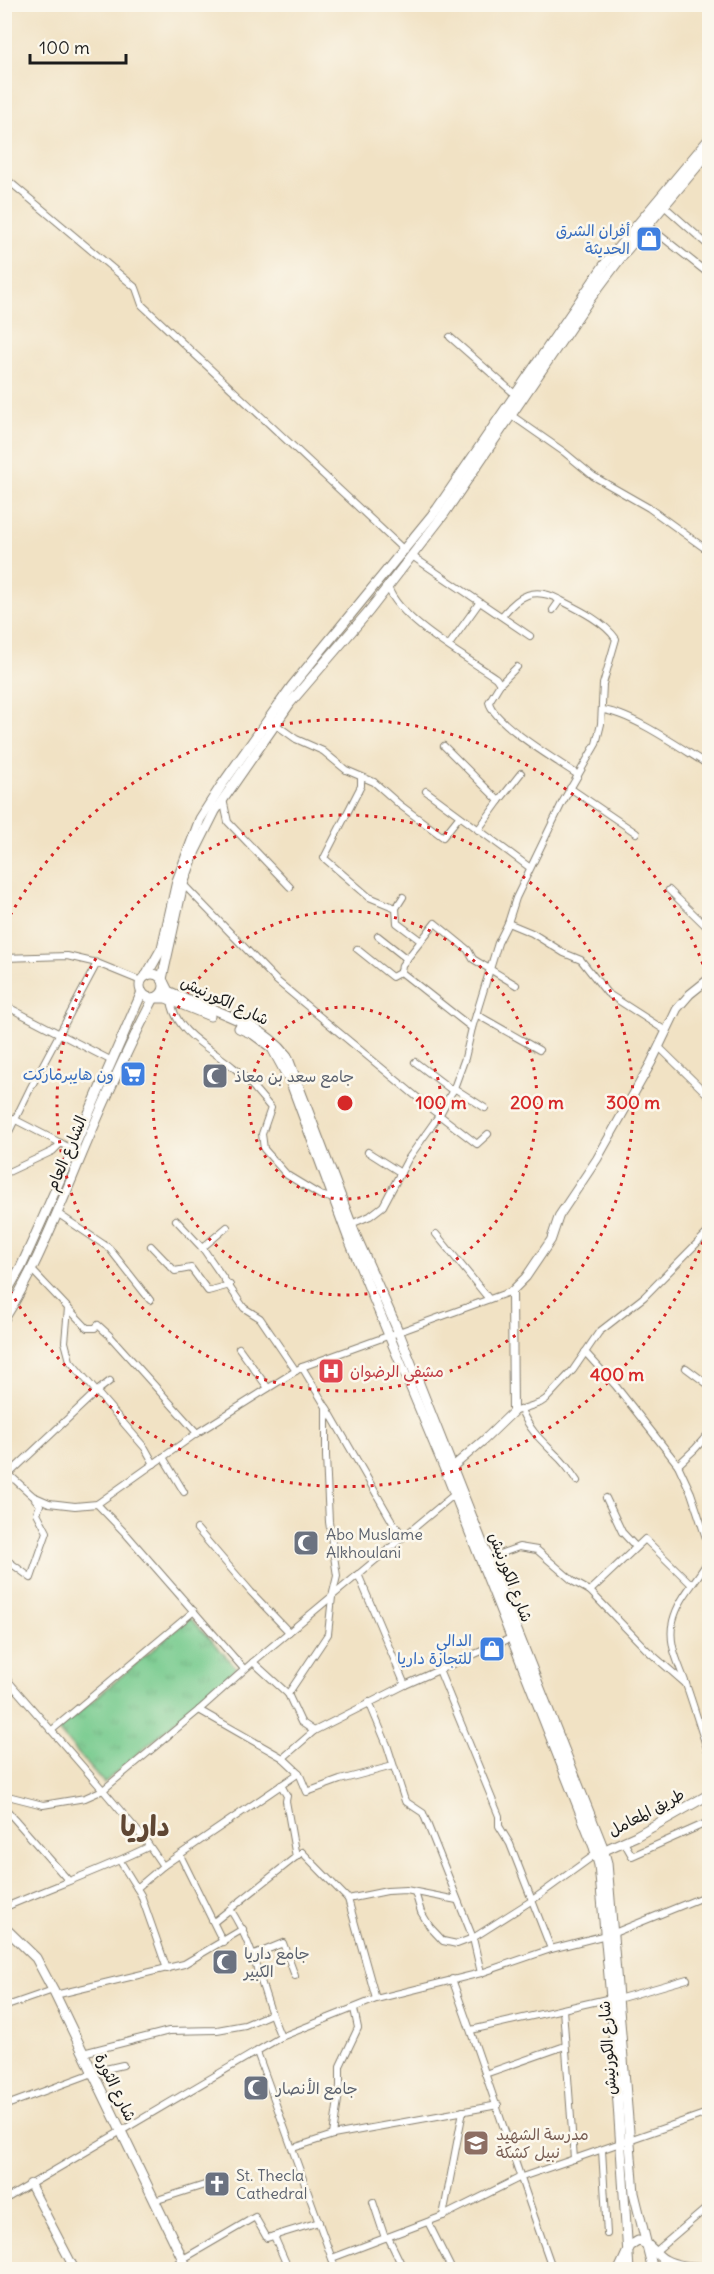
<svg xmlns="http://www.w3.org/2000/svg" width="714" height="2274" viewBox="0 0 714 2274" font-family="Delius,'Playpen Sans Arabic',sans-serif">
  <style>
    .grass { fill: url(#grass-tufts); stroke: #497354; stroke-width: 1.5 }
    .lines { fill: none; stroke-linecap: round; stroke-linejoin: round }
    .minor-casing { stroke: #867f70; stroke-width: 8 }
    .tertiary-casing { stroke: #867f70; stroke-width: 10 }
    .secondary-casing { stroke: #867f70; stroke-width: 11 }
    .primary-casing { stroke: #867f70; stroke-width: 11 }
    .minor { stroke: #fff; stroke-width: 6 }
    .tertiary { stroke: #fff; stroke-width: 8 }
    .secondary { stroke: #fff; stroke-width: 9 }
    .primary { stroke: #fff; stroke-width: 9 }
    .ring { fill: none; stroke: #d62828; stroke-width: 3; stroke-dasharray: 3 6 }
    .labels { text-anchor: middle; stroke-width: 5; stroke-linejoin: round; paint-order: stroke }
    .shop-label { font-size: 16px; fill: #366cbe; stroke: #fbf7ec; text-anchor: end }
    .street-label { font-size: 16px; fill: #1c1c1c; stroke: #fbf7ec }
    .worship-label { font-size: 16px; fill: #5b616d; stroke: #fbf7ec; text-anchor: start }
    .health-label { font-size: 16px; fill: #be3a42; stroke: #fbf7ec; text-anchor: start }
    .education-label { font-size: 16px; fill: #785e54; stroke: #fbf7ec; text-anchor: start }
    .town-label { font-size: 28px; font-weight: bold; fill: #5f4734; stroke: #fbf7ec }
    .centre { fill: #d62828; stroke: #fbf7ec; stroke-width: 3 }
    .ring-label { font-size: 18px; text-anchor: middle; font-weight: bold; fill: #d62828; stroke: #fbf7ec; stroke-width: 5; stroke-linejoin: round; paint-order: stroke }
  </style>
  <defs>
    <pattern id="grass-tufts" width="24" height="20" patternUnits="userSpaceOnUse" patternTransform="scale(1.5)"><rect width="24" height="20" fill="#76ca8d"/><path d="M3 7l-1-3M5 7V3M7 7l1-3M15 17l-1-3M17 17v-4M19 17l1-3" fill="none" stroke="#66ad79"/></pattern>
  </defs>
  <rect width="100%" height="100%" fill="#fbf7ec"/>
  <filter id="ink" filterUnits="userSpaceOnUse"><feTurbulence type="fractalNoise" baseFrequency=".0167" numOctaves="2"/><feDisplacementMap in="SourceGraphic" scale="12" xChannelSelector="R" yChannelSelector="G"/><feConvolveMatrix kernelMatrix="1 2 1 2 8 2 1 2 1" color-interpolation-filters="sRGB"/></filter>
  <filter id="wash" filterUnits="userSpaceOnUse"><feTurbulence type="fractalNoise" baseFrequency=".008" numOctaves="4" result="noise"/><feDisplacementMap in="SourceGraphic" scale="24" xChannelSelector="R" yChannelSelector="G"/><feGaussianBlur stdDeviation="1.35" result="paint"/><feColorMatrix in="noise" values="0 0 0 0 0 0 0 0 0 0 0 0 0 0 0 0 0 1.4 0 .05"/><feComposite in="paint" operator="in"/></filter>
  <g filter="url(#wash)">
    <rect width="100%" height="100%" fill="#f1e2c4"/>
    <!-- grass -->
    <polygon class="grass" points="190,1618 237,1668 104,1783 58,1730"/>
  </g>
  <g filter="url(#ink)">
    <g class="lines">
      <!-- minor casing -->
      <g class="minor-casing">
        <g id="minor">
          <polyline points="4,177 136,288 142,305 405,551"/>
          <polyline points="663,205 710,247"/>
          <polyline points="647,225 710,275"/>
          <polyline points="450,337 517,396"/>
          <polyline points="511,415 564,452 593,476 649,508 710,552"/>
          <polyline points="412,556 530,636"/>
          <path d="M388,587C400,621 466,657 496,678L500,684"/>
          <path d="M502,616C519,595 534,586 560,600"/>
          <polyline points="449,645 479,603"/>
          <path d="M517,667L500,684L489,702C493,723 559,762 578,775"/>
          <path d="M602,710C632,713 682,749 710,766"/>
          <polyline points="275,724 296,739 323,751 346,770 374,782 400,805 443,837 459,817"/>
          <polyline points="444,746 499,801 478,830"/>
          <polyline points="361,777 361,786 324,858 369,897 396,908 397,923 421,941 402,965 401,972 472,1028"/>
          <polyline points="570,788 636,833"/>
          <polyline points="426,791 529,867"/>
          <polyline points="223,799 228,822 290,887"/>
          <polyline points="499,801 521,773"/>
          <polyline points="183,884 277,981 430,1108 477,1144 488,1134"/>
          <polyline points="669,890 710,930"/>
          <polyline points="396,908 403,897"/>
          <polyline points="508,923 532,933 564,953 581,960 607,993 666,1031"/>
          <polyline points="378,936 407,959"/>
          <polyline points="421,941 435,923 468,950 473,959 516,985"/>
          <polyline points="357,949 392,977 401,972"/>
          <polyline points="4,958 67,956 97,963 141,981"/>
          <path d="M171,1000C175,1033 210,1048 233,1067C247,1078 259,1094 271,1108L262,1134L264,1149L287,1175L320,1195L334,1199"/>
          <polyline points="4,1005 112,1061"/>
          <polyline points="476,1014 539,1050"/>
          <polyline points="659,1047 710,1097"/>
          <polyline points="415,1062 453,1091"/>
          <polyline points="454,1088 485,1108"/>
          <polyline points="4,1114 72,1149"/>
          <polyline points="4,1142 30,1089 97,963"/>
          <polyline points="368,1152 401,1173"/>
          <polyline points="4,1174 53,1151 61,1143"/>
          <polyline points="57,1213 109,1248 150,1300"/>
          <polyline points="176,1220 204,1250 244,1308 260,1318 296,1371"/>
          <path d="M351,1224L370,1216L383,1206L408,1159L440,1114L454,1088L465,1058L472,1028L498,943L508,923L516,898L562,803L596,744L601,724L603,684L616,639C605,622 578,609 560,600L553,610"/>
          <polyline points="436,1234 489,1299"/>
          <polyline points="151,1246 175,1271 191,1268 208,1291 230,1285"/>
          <polyline points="202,1248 227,1227"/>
          <polyline points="31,1269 87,1328 95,1328 98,1325 109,1335 197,1433"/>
          <polyline points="68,1308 65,1342 70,1361 145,1448 154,1464"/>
          <polyline points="239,1348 268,1388"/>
          <polyline points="585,1352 615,1385 678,1465 691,1493 710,1550"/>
          <polyline points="686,1368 710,1386"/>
          <polyline points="327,1408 393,1523 404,1536"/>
          <path d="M521,1410C531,1432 540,1439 556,1455C564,1462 571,1472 577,1481"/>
          <polyline points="513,1412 540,1403 546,1399 573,1370 599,1332 644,1297 710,1230"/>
          <polyline points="163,1457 184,1492"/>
          <polyline points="678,1465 695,1449 710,1432"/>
          <polyline points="4,1470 33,1496 49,1503 75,1506 97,1504 197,1433 302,1367 512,1291"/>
          <polyline points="9,1474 96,1392 110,1381"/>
          <polyline points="606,1498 622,1532 636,1547"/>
          <polyline points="97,1504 127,1535 244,1669"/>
          <polyline points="197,1529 251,1592 289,1632"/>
          <path d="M710,1557C699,1579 679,1596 673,1621C667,1645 680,1665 687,1687C695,1710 702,1734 710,1757"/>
          <polyline points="4,1558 31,1578 47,1532 37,1513 40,1505 35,1499"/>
          <polyline points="488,1558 519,1547 537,1550 574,1582 590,1591 647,1650 686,1684"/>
          <polyline points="358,1574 405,1685"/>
          <polyline points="590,1591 645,1539 691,1584"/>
          <polyline points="253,1662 288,1694 301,1722 314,1731 283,1758"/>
          <polyline points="439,1670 499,1816 499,1826 510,1844 551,1949"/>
          <polyline points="4,1676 103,1790 146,1841 163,1866"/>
          <polyline points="288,1694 328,1634 332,1597 337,1576 329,1522 326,1456 326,1407 302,1367"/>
          <polyline points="369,1702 387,1745 405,1801 423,1813 473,1938 481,1973"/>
          <polyline points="199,1710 283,1758 299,1773 307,1792 340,1780 393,1766"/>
          <polyline points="52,1730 194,1611"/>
          <polyline points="314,1731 405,1685 511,1638"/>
          <polyline points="281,1785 287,1796 286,1801 296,1857"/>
          <polyline points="4,1795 43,1805 85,1798 103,1790 199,1710 253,1662 456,1493"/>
          <polyline points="4,1807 68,1880"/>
          <polyline points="624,1842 632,1856 704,1824 710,1820"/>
          <polyline points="180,1855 223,1942"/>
          <polyline points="120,1861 141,1895 167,1969"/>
          <polyline points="137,1888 163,1866 299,1773"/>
          <polyline points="415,1892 421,1912 430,1927 443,1941 457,1944 473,1938 531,1901 596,1854"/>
          <polyline points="348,1899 387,1891 406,1890 457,1900"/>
          <path d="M230,1909C257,1950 261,1993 281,2037"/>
          <path d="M4,1910L8,1906C55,1886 103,1869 148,1847"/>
          <polyline points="214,1922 302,1852 348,1899 376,1999"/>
          <polyline points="254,1955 283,1943 295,1976"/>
          <path d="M452,1979C487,2075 518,2173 553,2270"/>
          <polyline points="55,1995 184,1964 243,1929"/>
          <polyline points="618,1999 687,1979"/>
          <polyline points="4,2007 53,1990"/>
          <polyline points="563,2009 574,2159"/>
          <polyline points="471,2030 611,1998"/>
          <polyline points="257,2052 336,2270"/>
          <polyline points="83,2053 169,2031 217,2030 245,2025 271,2014"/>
          <polyline points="485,2074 565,2046"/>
          <polyline points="4,2106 101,2070 123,2065"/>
          <polyline points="333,2135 340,2086 340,2066 358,2028 354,2009"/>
          <polyline points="293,2148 333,2135 498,2105"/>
          <polyline points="602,2150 607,2234"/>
          <polyline points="4,2200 281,2037 376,1999 481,1973 551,1949 614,1933 710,1894"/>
          <polyline points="154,2201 214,2182"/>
          <polyline points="373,2202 385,2238"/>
          <polyline points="443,2216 463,2111"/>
          <polyline points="428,2222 452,2270"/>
          <polyline points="274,2236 289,2270"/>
          <polyline points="388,2237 404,2270"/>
          <polyline points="655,2252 710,2205"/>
          <polyline points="332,2258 443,2216 519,2178 710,2112"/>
          <polyline points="183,2259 255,2217 267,2238 319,2222"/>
        </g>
      </g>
      <!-- tertiary casing -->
      <g class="tertiary-casing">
        <g id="tertiary">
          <polyline points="449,1470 484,1440 513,1412 512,1291 526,1277 551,1240 559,1216 597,1159 651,1063 677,1009 690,994 710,978"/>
          <polyline points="30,2184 75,2270"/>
          <polyline points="172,2270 183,2259"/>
        </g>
      </g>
      <!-- secondary casing -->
      <g class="secondary-casing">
        <g id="secondary">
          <path d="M164,983L168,991C208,1010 259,1020 287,1056L355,1234L399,1333L602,1845L607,1863L634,2193L653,2270"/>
          <polyline points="156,998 166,998 210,1016"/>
          <polyline points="239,1028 253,1034 272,1048 291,1083 348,1237 446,1472 594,1847 599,1865 611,1998 629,2270"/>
          <polyline points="598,1853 636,1836 710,1794"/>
          <polyline points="4,1927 36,1958 53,1990 188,2270"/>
          <path d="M619,2270L630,2246L638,2241C650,2242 655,2255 665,2260C678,2267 695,2267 710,2268"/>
        </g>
      </g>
      <!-- primary casing -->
      <g class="primary-casing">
        <g id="primary">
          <circle cx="152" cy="986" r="12"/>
          <polyline points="146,976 162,948 177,881 200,819 221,786 292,686 437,509 607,261 710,138"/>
          <polyline points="162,979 183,884 195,851 215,811 290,703 369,611 444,514 589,300 625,252 710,151"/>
          <polyline points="4,1296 21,1267 47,1209 142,992"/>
          <path d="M4,1319C32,1275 52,1225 72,1178C97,1117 123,1057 154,998"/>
        </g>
      </g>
      <!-- minor -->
      <use href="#minor" class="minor"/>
      <!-- tertiary -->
      <use href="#tertiary" class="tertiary"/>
      <!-- secondary -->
      <use href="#secondary" class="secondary"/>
      <!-- primary -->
      <use href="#primary" class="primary"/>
    </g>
  </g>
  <!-- distance rings -->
  <g class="ring">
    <circle cx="345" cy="1103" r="96"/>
    <circle cx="345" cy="1103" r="192"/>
    <circle cx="345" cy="1103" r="288"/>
    <path d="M709 1225A384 384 0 0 1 6 1283M6 923A384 384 0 0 1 709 981"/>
  </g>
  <!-- icons -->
  <defs>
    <g id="shop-square" transform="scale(1.35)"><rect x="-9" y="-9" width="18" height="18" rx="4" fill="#3f7fe0" stroke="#fbf7ec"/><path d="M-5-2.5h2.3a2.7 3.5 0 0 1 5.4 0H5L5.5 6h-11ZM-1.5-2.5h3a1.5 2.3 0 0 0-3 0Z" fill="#fff"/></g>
    <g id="supermarket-square" transform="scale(1.35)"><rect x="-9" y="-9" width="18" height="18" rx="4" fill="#3f7fe0" stroke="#fbf7ec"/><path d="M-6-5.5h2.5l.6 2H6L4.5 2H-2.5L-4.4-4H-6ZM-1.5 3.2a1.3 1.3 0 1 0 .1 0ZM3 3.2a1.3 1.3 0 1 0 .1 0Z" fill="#fff"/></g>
    <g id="mosque-square" transform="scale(1.35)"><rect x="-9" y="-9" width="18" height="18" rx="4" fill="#6b7280" stroke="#fbf7ec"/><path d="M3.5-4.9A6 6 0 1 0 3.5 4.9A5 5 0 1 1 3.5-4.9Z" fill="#fff"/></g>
    <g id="hospital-square" transform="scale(1.35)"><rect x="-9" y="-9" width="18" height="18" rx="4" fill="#e0444e" stroke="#fbf7ec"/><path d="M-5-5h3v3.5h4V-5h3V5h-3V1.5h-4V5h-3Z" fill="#fff"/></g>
    <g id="school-square" transform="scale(1.35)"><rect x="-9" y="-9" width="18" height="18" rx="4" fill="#8d6e63" stroke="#fbf7ec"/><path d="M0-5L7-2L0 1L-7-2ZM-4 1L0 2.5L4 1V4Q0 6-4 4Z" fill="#fff"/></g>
    <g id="church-square" transform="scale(1.35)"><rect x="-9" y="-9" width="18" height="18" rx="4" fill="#6b7280" stroke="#fbf7ec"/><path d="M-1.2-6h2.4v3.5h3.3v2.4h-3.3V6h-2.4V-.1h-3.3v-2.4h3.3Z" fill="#fff"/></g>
  </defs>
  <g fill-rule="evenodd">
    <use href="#shop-square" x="649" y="239"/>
    <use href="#supermarket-square" x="133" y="1074"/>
    <use href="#mosque-square" x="215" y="1076"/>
    <use href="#hospital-square" x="331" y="1371"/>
    <use href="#mosque-square" x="306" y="1543"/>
    <use href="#shop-square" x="492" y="1649"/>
    <use href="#mosque-square" x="225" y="1962"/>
    <use href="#mosque-square" x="256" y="2088"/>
    <use href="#school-square" x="476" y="2143"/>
    <use href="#church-square" x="217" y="2184"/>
  </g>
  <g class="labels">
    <!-- shop labels -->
    <g class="shop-label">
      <text x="630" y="236">أفران الشرق<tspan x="630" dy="18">الحديثة</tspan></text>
      <text x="114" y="1080">ون هايبرماركت</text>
      <text x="472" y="1646">الدالي<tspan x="472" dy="18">للتجارة داريا</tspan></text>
    </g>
    <!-- street labels -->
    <g class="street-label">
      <text transform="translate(225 1000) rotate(25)" y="6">شارع الكورنيش</text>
      <text transform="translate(66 1153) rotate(-67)" y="6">الشارع العام</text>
      <text transform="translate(511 1577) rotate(69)" y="6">شارع الكورنيش</text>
      <text transform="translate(646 1812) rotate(-28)" y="6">طريق المعامل</text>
      <text transform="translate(607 2048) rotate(-94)" y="6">شارع الكورنيش</text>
      <text transform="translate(116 2087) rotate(64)" y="6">شارع الثورة</text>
    </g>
    <!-- worship labels -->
    <g class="worship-label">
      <text x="234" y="1082">جامع سعد بن معاذ</text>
      <text x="326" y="1540">Abo Muslame<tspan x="326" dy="18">Alkhoulani</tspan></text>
      <text x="244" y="1959">جامع داريا<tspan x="244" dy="18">الكبير</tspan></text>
      <text x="276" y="2094">جامع الأنصار</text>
      <text x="236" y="2181">St. Thecla<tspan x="236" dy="18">Cathedral</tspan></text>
    </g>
    <!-- health labels -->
    <g class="health-label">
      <text x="350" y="1377">مشفى الرضوان</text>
    </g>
    <!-- education labels -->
    <g class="education-label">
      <text x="496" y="2140">مدرسة الشهيد<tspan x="496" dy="18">نبيل كشكة</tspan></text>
    </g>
    <!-- town labels -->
    <g class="town-label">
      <text x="145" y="1836">داريا</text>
    </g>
  </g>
  <circle cx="345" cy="1103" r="9" class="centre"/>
  <g class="ring-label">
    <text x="441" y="1109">100 m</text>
    <text x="537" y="1109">200 m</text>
    <text x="633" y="1109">300 m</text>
    <text x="617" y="1381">400 m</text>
  </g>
  <!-- margin -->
  <rect width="714" height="2274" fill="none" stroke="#fbf7ec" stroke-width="24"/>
  <!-- scale -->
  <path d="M30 54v9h96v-9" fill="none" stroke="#1c1c1c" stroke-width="3"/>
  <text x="39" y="54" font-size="18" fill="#1c1c1c" stroke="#fbf7ec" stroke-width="4.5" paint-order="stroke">100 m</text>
</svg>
